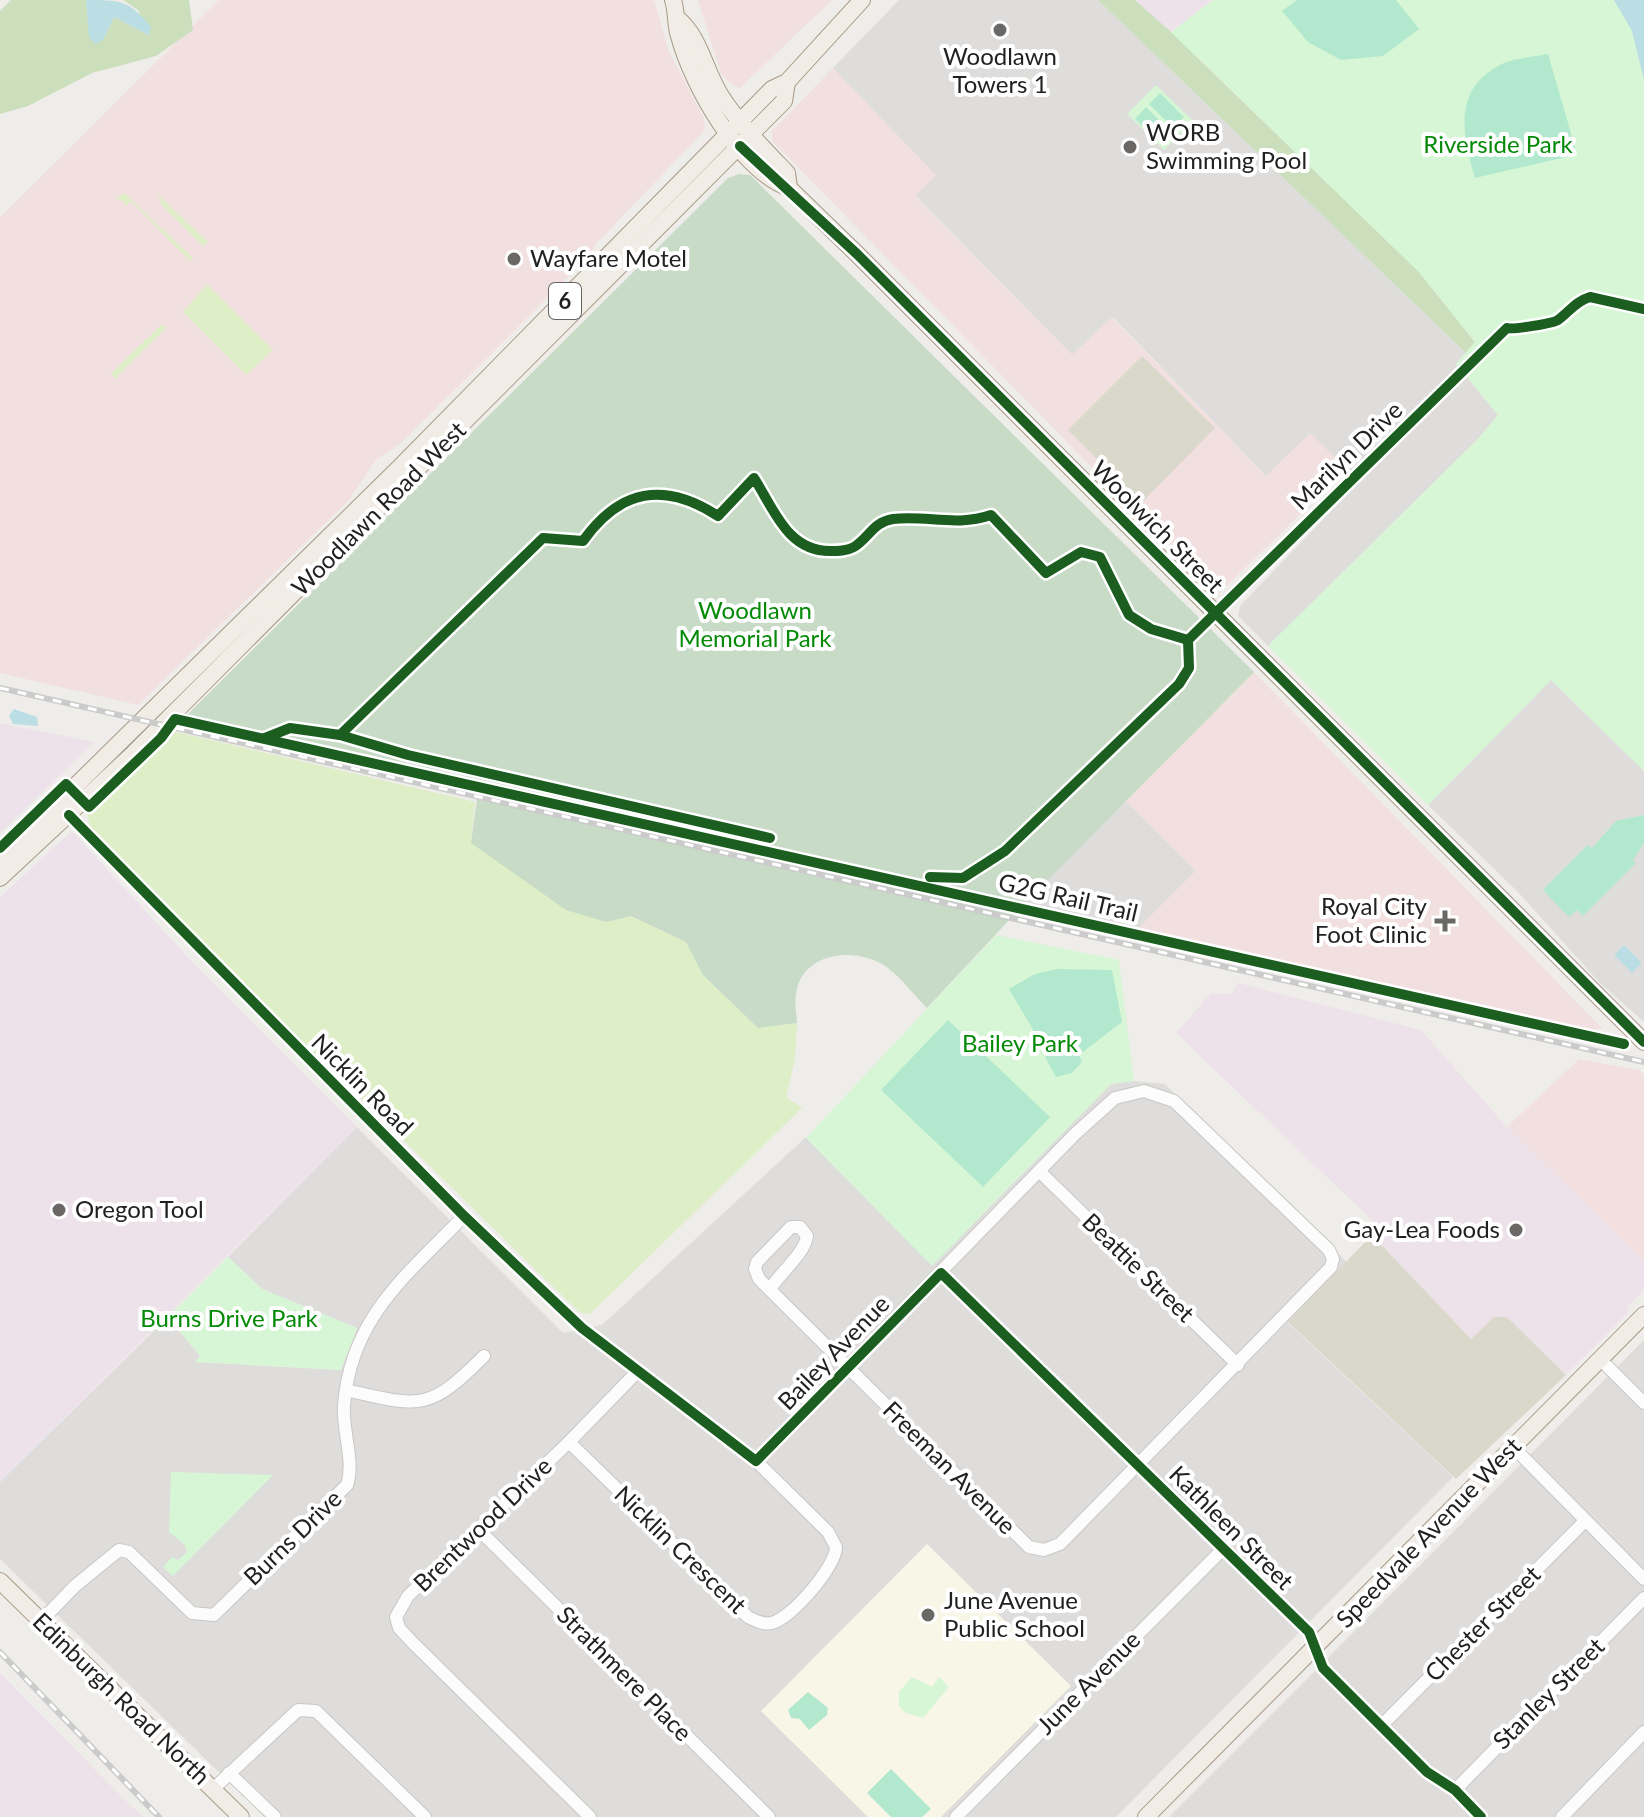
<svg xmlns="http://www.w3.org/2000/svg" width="1644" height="1817" viewBox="0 0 1644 1817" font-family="Lato,sans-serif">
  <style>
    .residential { fill: #dedddb }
    .commercial { fill: #f1e0df }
    .industrial { fill: #ede2e9 }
    .education { fill: #f8f6e6 }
    .construction { fill: #d9d8cb }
    .grass { fill: #deeec7 }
    .forest { fill: #cbdfbd }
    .cemetery { fill: #c7dbc7 }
    .park { fill: #d7f6d5 }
    .pitch { fill: #b2e9ce }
    .water { fill: #bbdee4 }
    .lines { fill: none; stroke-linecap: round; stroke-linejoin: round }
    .minor-casing { stroke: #c8c7c6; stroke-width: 14 }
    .major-casing { stroke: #a69985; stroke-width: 18 }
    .minor { stroke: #fdfcfc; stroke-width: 12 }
    .major { stroke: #f2ece6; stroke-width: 16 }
    .rail-casing { stroke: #cbcbcb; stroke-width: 6 }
    .rail { stroke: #fff; stroke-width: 3; stroke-dasharray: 9; stroke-linecap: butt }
    .cycleway-casing { stroke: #fff; stroke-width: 15 }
    .cycleway { stroke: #1b5e20; stroke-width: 10 }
    .poi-dot { fill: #696867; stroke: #fff; stroke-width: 3 }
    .labels { text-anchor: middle; stroke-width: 8; stroke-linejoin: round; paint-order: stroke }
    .shield { fill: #fff; stroke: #646464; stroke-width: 2 }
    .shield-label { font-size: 22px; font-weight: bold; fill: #212121 }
    .poi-label { font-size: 24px; fill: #212121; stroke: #fff; text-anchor: start }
    .park-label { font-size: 24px; fill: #048a07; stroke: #fff }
    .street-label { font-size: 24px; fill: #212121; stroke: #fff }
  </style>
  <rect width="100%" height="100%" fill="#efedea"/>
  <!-- residential -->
  <g class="residential">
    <polygon points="899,0 1098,0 1466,353 1456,364 1498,415 1477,440 1268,646 1238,616 1240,606 1358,483 1347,469 1266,476 1113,317 1072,355 915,195 935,175 864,235 778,144 836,71 833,68"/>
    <polygon points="1551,680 1644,771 1644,1022 1600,983 1518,892 1428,805"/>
    <polygon points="1125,800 1196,871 1137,930 1024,904"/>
    <polygon points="1134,1081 1165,1084 1347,1262 1288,1323 1453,1477 1116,1817 265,1817 0,1559 0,1482 168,1317 200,1356 196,1362 341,1370 357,1328 262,1289 228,1257 357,1127 563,1333 602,1325 806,1137 932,1265 1111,1084"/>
    <polygon points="1644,1340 1644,1817 1169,1817 1312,1674"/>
  </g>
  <!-- commercial -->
  <g class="commercial">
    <polygon points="219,0 654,0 669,52 704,118 705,130 597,243 589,256 481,364 401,443 376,460 349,500 138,705 0,673 0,217"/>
    <polygon points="698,0 832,0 740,88 733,86 721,74"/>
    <polygon points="833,68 936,175 915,196 1072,355 1112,317 1266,476 1310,433 1347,469 1217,595 772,141 772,131"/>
    <polygon points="1254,672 1602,1028 1583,1032 1137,930 1196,871 1125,800"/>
    <polygon points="1579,1059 1639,1070 1644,1075 1644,1262 1507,1127"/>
  </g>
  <!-- industrial -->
  <g class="industrial">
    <polygon points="1135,0 1213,0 1171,32"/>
    <polygon points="0,723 94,742 0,833"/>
    <polygon points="72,831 194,964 357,1127 0,1482 0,897"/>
    <polygon points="1238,983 1421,1030 1507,1127 1644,1262 1644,1289 1628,1307 1628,1313 1566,1375 1507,1317 1494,1317 1471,1339 1372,1235 1379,1227 1176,1033 1211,993 1231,994"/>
    <polygon points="0,1673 124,1799 143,1817 0,1817"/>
  </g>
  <!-- education -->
  <polygon class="education" points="927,1544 1071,1686 941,1817 868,1817 761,1711"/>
  <!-- construction -->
  <g class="construction">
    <polygon points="1142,356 1215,428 1141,503 1068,430"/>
    <polygon points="1372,1235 1471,1339 1494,1317 1507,1317 1566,1375 1456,1479 1288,1322"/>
  </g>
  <!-- grass -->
  <g class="grass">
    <polygon points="124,193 193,258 190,261 131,201 125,207 125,202 116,199"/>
    <polygon points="157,194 208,242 203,246 162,205"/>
    <polygon points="207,284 273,350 246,375 183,312"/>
    <polygon points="162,324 166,328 115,379 111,374"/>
    <polygon points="168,730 475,802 471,843 606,922 631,916 686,942 703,975 758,1028 797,1023 795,1059 786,1097 802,1108 590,1314 579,1312 210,951 90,827 87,814 91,802"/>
  </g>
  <!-- forest -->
  <g class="forest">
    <polygon points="11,0 86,0 103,40 114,17 149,35 138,10 123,0 189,0 193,30 156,56 92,73 28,106 0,114 0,11"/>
    <polygon points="1098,0 1135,0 1171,32 1419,272 1475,342 1466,353"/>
  </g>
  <!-- cemetery -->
  <path class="cemetery" d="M739,174L750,175L1254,672L1024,904L927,1008C914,995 902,979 888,968C863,949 816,949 800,980C793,994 796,1009 797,1023L758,1028L703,975L686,942L631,916L606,922L566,910L471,843L479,784L184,718L728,178Z"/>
  <!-- park -->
  <g class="park">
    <polygon points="1213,0 1644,0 1644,771 1551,680 1428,805 1268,646 1477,440 1498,415 1456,364 1475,342 1419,272 1171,32"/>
    <polygon points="1156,85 1193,121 1164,150 1127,114"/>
    <polygon points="996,935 1119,960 1134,1081 1111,1084 932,1266 806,1138"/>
    <polygon points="228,1257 262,1289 357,1328 341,1370 195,1362 200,1356 168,1317"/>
    <polygon points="171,1472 273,1475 173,1576 163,1567 172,1557 178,1560 187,1552 184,1544 169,1532"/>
    <polygon points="912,1677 932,1687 939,1677 949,1687 923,1718 906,1713 899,1706 899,1692"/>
  </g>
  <!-- pitch -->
  <g class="pitch">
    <polygon points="1297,0 1396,0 1419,29 1383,56 1341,60 1308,42 1282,11"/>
    <path d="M1548,54L1575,147L1570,156L1475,178C1463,136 1452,92 1498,66C1511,58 1533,57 1548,54Z"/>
    <polygon points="1160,93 1184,117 1173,128 1149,104"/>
    <polygon points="1146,107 1170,131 1159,142 1135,119"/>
    <polygon points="1644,815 1644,843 1633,860 1636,863 1583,916 1577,910 1569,917 1543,890 1588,845 1592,848 1616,821"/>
    <polygon points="1057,969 1112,970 1122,1022 1079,1055 1082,1062 1072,1073 1056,1077 1045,1057 1048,1055 1009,989 1035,974"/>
    <polygon points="948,1020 1050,1117 983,1187 881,1090"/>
    <polygon points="808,1692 828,1708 827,1715 809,1730 800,1719 791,1718 788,1710"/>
    <polygon points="891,1769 931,1809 922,1817 891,1817 867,1793"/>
  </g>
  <!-- water -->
  <g class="water">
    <path d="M86,0C121,0 129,0 151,27L149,35L114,17L103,40L95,44L89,37Z"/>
    <polygon points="1614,0 1644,0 1644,80 1632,31"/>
    <polygon points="14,709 37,717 38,726 13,724 9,716"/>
    <polygon points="1624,945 1642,963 1632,973 1614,955"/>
  </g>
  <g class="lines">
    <!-- minor casing -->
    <g class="minor-casing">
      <g id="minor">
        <polyline points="1215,614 1507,328"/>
        <path d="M64,810L464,1216L582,1328L756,1461L828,1532L836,1547C836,1566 792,1618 772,1623C764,1625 756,1621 748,1617L569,1442"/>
        <polyline points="1039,1171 1238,1365"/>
        <polyline points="941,1273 1309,1632 1323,1668 1427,1772 1455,1790 1481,1817"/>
        <polyline points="1600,1359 1644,1403"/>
        <path d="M346,1390C421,1407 428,1412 484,1356"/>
        <polyline points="1513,1447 1644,1579"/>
        <path d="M756,1461L1075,1134L1115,1098L1144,1091L1174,1101L1329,1250L1333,1259L1331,1267L1060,1544L1044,1550L1029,1547L759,1279L755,1269L757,1262L791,1227H800L807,1236C805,1253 780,1273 770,1289"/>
        <polyline points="479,1530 769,1817"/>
        <path d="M41,1621L75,1586L119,1550L129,1552L192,1613L214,1615L347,1485C355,1461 342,1431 344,1405C351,1317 407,1275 464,1216"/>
        <polyline points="1381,1726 1585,1521"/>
        <polyline points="229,1773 275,1817"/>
        <polyline points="213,1789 298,1710 316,1711 425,1817"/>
        <polyline points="1455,1790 1644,1598"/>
        <polyline points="590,1817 413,1643 399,1628 396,1617 408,1596 569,1442 636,1373"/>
        <polyline points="956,1817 1222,1550"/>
        <polyline points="1562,1817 1644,1732"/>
      </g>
    </g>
    <!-- major casing -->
    <g class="major-casing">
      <g id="major">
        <path d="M673,0C677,12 675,25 679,36C692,85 740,170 789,188L857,254L1644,1042"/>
        <path d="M678,19C700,37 705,71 721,96C739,124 764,149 787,173L789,188"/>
        <polyline points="0,860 400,467 772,89 787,82 862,0"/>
        <polyline points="0,878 134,753 784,101 787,82"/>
        <polyline points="0,1581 241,1817"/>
        <polyline points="1146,1817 1644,1315"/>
      </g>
    </g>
    <!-- minor -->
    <use href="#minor" class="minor"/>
    <!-- major -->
    <use href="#major" class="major"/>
    <!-- rail casing -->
    <g class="rail-casing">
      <g id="rail">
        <polyline points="0,688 1644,1062"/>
        <polyline points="0,1652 159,1817"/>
      </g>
    </g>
    <!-- rail -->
    <use href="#rail" class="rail"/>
    <!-- cycleway casing -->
    <g class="cycleway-casing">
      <g id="cycleway">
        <polyline points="740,146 857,254 1644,1042"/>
        <path d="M1188,640L1507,328C1513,330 1554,323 1558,320C1569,312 1576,301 1590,297L1644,309"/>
        <path d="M340,735L543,538L583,541C620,489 664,481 718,516L754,478C774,509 787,551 830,551C838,551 847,551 854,547C869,538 873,522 893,519C927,515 956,527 991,515L1046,573L1081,552L1100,557L1129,615L1151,629L1188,640"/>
        <polyline points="265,738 290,728 340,735 408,755 770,838"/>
        <polyline points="69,815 464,1216 582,1328 756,1461 941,1273 1309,1632 1323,1668 1427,1772 1455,1790 1481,1817"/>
        <polyline points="0,848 66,784 89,807 161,738 175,719 1624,1044"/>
        <polyline points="930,877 963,878 1005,851 1179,684 1189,668 1188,640"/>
      </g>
    </g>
    <!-- cycleway -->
    <use href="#cycleway" class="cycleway"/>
  </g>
  <!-- markers -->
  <g class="poi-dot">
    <circle cx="1000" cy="30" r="8"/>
    <circle cx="1130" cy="147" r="8"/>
    <circle cx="514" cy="259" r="8"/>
    <path d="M1441 909h8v8h8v8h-8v8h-8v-8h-8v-8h8z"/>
    <circle cx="59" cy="1210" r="8"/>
    <circle cx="1516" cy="1230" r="8"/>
    <circle cx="928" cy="1615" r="8"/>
  </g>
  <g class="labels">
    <!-- shield labels -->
    <rect class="shield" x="549" y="283" width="32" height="36" rx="6"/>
    <g class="shield-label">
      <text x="565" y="309">6</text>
    </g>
    <!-- poi labels -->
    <g class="poi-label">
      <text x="1000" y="65" text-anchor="middle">Woodlawn<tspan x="1000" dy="28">Towers 1</tspan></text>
      <text x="1146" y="141">WORB<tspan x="1146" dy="28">Swimming Pool</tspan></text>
      <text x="530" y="267">Wayfare Motel</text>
      <text x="1427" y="915" text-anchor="end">Royal City<tspan x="1427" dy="28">Foot Clinic</tspan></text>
      <text x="75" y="1218">Oregon Tool</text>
      <text x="1500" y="1238" text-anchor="end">Gay-Lea Foods</text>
      <text x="944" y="1609">June Avenue<tspan x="944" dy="28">Public School</tspan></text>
    </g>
    <!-- park labels -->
    <g class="park-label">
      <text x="1498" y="153">Riverside Park</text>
      <text x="755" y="619">Woodlawn<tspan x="755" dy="28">Memorial Park</tspan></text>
      <text x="1020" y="1052">Bailey Park</text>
      <text x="229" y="1327">Burns Drive Park</text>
    </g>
    <!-- street labels -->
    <g class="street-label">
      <text transform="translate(1347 456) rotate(-44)" y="8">Marilyn Drive</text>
      <text transform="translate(379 509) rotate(-45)" y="8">Woodlawn Road West</text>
      <text transform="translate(1157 527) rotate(45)" y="8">Woolwich Street</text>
      <text transform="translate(1068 898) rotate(13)" y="8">G2G Rail Trail</text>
      <text transform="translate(362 1085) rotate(45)" y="8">Nicklin Road</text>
      <text transform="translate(1138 1268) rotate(44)" y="8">Beattie Street</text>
      <text transform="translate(834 1353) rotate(-46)" y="8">Bailey Avenue</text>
      <text transform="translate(949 1468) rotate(45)" y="8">Freeman Avenue</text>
      <text transform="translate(483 1525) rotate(-44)" y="8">Brentwood Drive</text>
      <text transform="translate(1231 1528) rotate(45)" y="8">Kathleen Street</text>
      <text transform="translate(1429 1533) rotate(-46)" y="8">Speedvale Avenue West</text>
      <text transform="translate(293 1538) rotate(-44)" y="8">Burns Drive</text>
      <text transform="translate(680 1550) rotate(44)" y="8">Nicklin Crescent</text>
      <text transform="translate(1483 1624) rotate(-45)" y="8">Chester Street</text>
      <text transform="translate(624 1674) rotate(45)" y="8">Strathmere Place</text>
      <text transform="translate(1089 1683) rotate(-45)" y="8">June Avenue</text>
      <text transform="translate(1549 1694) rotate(-45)" y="8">Stanley Street</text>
      <text transform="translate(121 1699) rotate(44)" y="8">Edinburgh Road North</text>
    </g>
  </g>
</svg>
